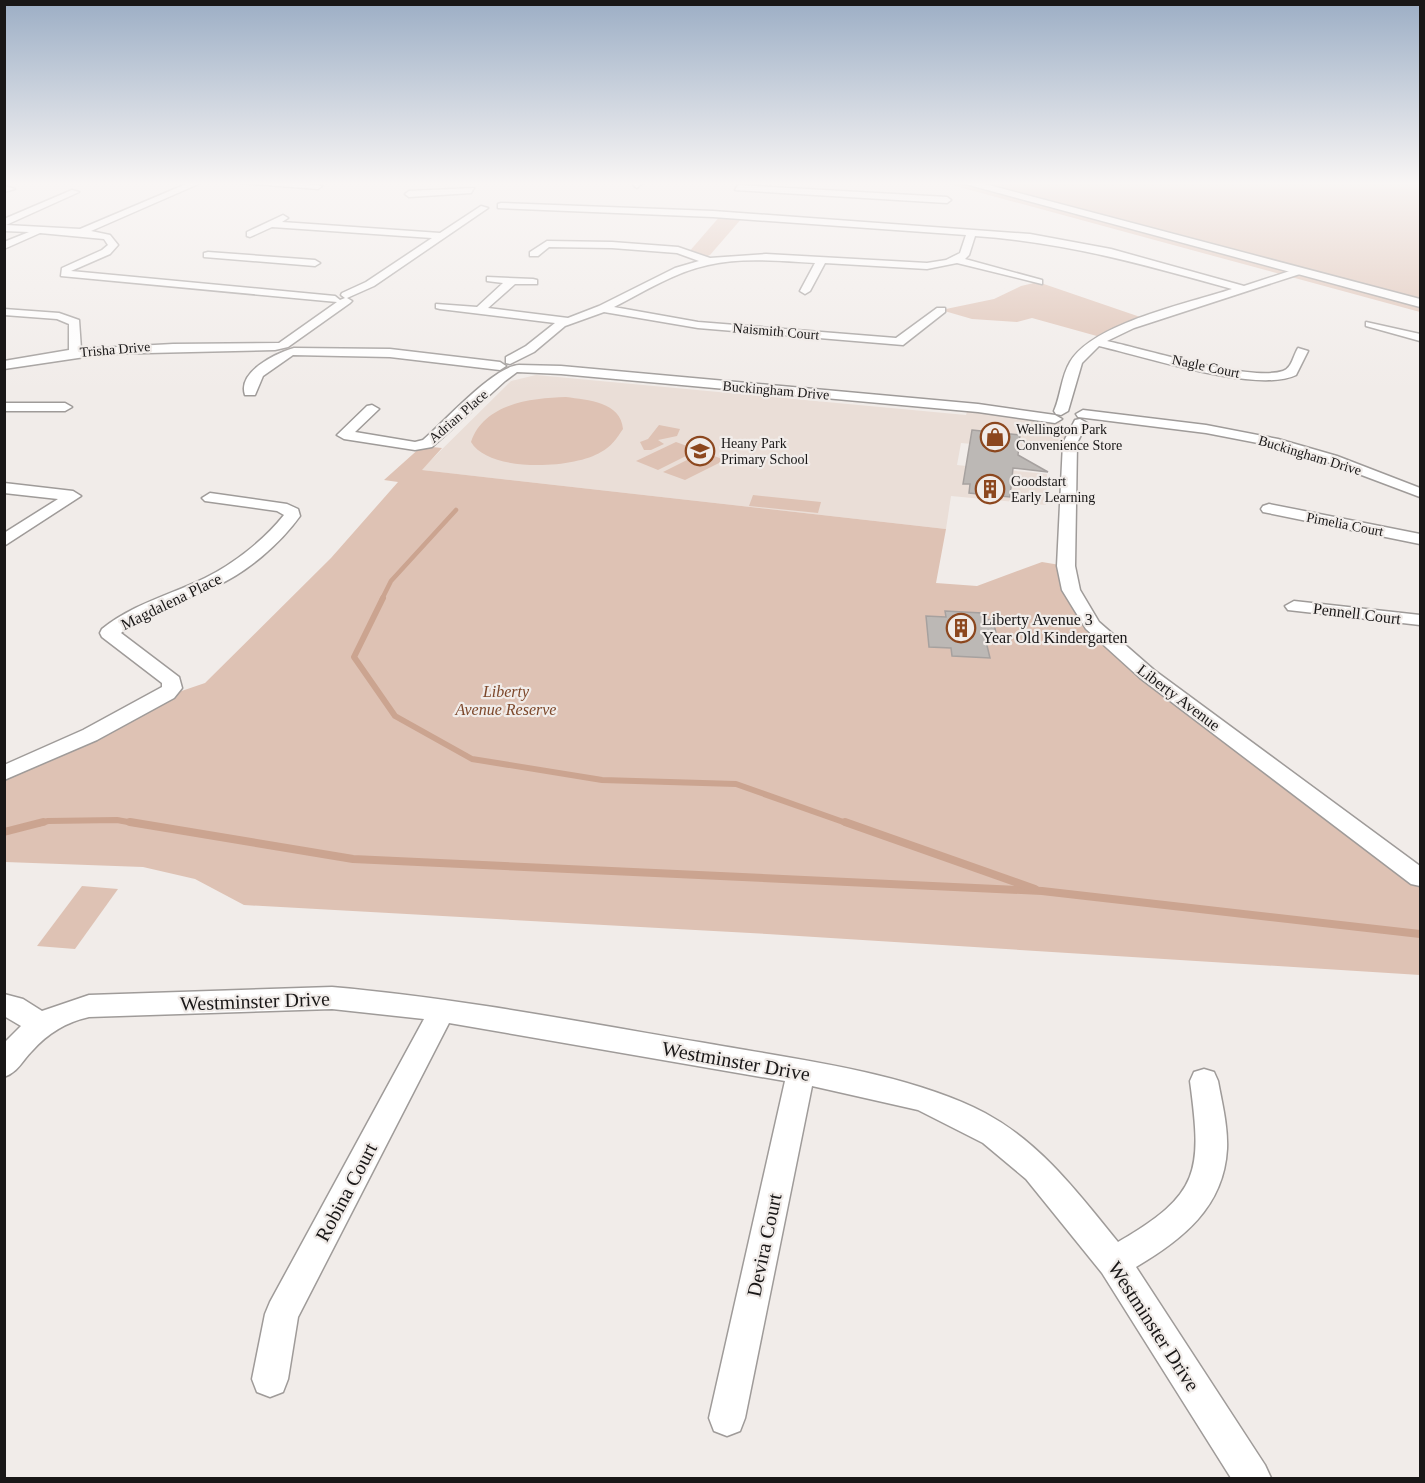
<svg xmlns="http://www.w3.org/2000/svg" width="1425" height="1483" viewBox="0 0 1425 1483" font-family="'Times New Roman',serif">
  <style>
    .built { fill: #eaded7 }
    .green { fill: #dec2b4 }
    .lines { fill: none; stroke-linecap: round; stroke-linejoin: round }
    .stream-far2 { stroke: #cba490; stroke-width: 4.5 }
    .stream-far1 { stroke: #cba490; stroke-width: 6 }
    .stream { stroke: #cba490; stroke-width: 8 }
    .building { fill: #bcb8b5; stroke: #a6a19f; stroke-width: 1.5 }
    .minor-casing { stroke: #9f9b99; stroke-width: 3 }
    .major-casing { stroke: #9f9b99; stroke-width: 3 }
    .minor { fill: #fff; fill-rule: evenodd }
    .major { fill: #fff; fill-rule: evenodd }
    .labels { text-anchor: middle; stroke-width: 4.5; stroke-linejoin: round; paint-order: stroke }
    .far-street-label { font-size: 14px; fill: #191717; stroke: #f1ece9 }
    .far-poi-label { font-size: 14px; fill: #191717; stroke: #f1ece9; text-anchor: start }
    .street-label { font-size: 16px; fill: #191717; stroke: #f1ece9 }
    .poi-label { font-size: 16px; fill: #191717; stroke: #f1ece9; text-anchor: start }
    .park-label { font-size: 16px; font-style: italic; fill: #7c472a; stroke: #f1ece9 }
    .near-street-label { font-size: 20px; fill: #191717; stroke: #f1ece9 }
  </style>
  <rect width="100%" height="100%" fill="#f1ece9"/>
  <!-- built -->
  <polygon class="built" points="536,375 966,415 968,408 1055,419 1060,421 1070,443 1069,453 961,443 957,465 1047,474 1046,505 951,496 946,529 421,470 511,381"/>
  <!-- green -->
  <g class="green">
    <polygon points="941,182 966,182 1420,303 1420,312"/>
    <polygon points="971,182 1420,182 1420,299"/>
    <polygon points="721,215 742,218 710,255 703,258 688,253"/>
    <polygon points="1038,282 1149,320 1104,338 1032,318 1017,322 972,319 941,310 994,299 1021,286"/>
    <path d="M566,397C588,400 621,402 623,429C617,438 611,447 601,452C574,469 489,473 471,442C484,403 532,398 566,397Z"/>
    <polygon points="659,425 680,429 677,436 658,440 664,444 651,450 644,450 640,442 648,439"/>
    <polygon points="676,442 698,450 658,470 636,461"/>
    <polygon points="422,446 442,448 422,470 946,529 936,583 977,586 1042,562 1066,566 1092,625 1404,866 1420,870 1420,975 767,934 244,905 195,879 143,867 5,862 5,773 161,698 205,683 331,558 398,482 384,480"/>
    <polygon points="703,452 725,460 685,480 663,472"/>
    <polygon points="753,495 821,502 818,513 749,506"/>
    <polygon points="82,886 118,889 75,949 37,946"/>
  </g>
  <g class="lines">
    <!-- stream-far2 -->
    <polyline class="stream-far2" points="382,599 391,581 456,510"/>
    <!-- stream-far1 -->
    <g class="stream-far1">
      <polyline points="383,598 354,657 395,716 472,759 602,780 736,784 849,824"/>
      <polyline points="37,824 48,821 117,820 139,824"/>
    </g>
    <!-- stream -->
    <g class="stream">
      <polyline points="130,822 353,859 1042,891 1420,934"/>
      <polyline points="845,822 1035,889"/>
      <polyline points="4,832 43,822"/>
    </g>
  </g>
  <!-- building -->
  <g class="building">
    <polygon points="972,430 1020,435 1018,455 1048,472 1013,468 1010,497 969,493 970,484 963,484"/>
    <polygon points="945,611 982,613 984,619 993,620 997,637 985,637 990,658 952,656 951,648 929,647 926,616 946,617"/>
  </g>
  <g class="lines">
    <!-- minor casing -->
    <g class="minor-casing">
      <g id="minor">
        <polygon points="191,182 203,182 91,231 110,235 118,245 110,254 71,271 335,296 340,300 345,298 341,295 342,293 366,282 432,238 272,227 250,237 247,236 247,232 283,215 288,218 282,222 440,233 481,206 488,208 374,286 347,298 352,301 350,303 288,347 275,350 105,354 4,369 4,361 69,350 69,324 57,319 4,315 4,309 59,313 79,320 81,349 173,344 279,343 337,302 61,276 62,268 102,250 108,245 104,239 40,233 4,249 4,242 29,232 4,231 4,219 72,190 79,192 6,225 80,229"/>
        <polygon points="228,182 295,182 322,186 318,189"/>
        <polygon points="635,182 643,182 637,188 633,185"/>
        <polygon points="738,185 947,197 951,200 947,203 735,190"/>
        <polygon points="4,186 15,189 4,192"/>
        <polygon points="474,188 471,193 409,197 405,194 409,191"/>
        <path d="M501,203L713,211L1030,234L1111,249L1244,286L1299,268L1303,269V273L1134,328L1107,341C1144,349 1251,382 1283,371C1292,368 1293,356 1298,348L1308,351L1296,375C1257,394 1143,356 1099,346L1082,363L1068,411L1061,415L1056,414L1054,411C1061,395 1061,377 1070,362C1093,323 1190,303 1232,289C1146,265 1065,242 975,236L969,255L965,259L1042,280V284L957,263L927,269L825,263L810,291L805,294L800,291L815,263C780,261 742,257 708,265C675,272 645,291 614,307L698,322L896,338L937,308H945V312L903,345L698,328L604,312L565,326L534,352L510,364L506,363V357L526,346L555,323L440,309L436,308V304L477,307L503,283L487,281V277L533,279L537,280V284H515L488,308L568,318L599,306L675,268L699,261L677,253L612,248L549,247L538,256H530V252L547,241L612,242L678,247L710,258L766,254L927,263L946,260L960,253L966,235L713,217L498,208V204Z"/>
        <polygon points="208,252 315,260 320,263 315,266 204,257 204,253"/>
        <polygon points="1366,322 1420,334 1420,341 1366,326"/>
        <path d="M294,348L390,349L500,362L506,366L500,370L390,357L293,355L263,376L255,395H245C237,371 277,353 294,348Z"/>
        <path d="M519,365L561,366L978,404L1055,415L1062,419L1055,423L978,412L561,374L517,372L505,381L432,447L415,450L344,439L337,435L367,406L372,405L379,409L355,432L415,442L423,440C443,423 494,366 519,365Z"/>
        <polygon points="4,403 65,403 72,407 65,411 4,411"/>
        <polygon points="1083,410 1206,425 1278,439 1337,456 1420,488 1420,497 1327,462 1278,447 1206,433 1078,417 1076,414"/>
        <polygon points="1080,419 1087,423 1077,443 1075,566 1080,590 1099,622 1154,670 1420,866 1420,886 1411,884 1140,678 1086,629 1062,590 1057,566 1063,443 1075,420"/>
        <polygon points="4,483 73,491 81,496 4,546 4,533 58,499 4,493"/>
        <path d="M210,493L287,504L298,509L300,516C280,544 247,572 216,586C183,602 148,610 121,633L179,677L182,688L174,698L97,740L4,780V765L83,730L162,687V683L102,637L100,633L102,629C133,604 170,595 205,578C234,564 264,540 284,515L277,511L205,501L202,498Z"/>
        <polygon points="1269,504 1420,534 1420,544 1263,512 1261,509 1263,506"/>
        <polygon points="1294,601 1420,615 1420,625 1288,610 1285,606"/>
        <path d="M332,987C457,998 581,1022 705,1043C793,1059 907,1072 985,1113C1041,1143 1079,1194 1118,1242C1201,1194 1202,1171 1190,1081L1194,1072L1204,1069L1214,1072L1218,1081C1222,1103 1228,1126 1227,1149C1224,1207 1182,1240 1136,1267L1265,1465L1271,1478H1231L1102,1273L1026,1179L983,1143L918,1110L812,1086L745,1418L740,1431L727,1436L714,1431L709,1418L785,1081L449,1023L298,1317L288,1379L283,1392L270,1397L257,1392L252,1379L265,1314L270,1302L424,1019L332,1009L89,1017C66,1022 48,1033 32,1051C22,1061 18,1072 4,1077V1043L21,1026L4,1016V994L23,999L42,1011L89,995Z"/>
      </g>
    </g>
    <!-- major casing -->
    <g class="major-casing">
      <polygon id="major" points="958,182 977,182 1420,299 1420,307"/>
    </g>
    <!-- minor -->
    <use href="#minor" class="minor"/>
    <!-- major -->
    <use href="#major" class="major"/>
  </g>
  <!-- sky -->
  <linearGradient id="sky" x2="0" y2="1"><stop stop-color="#9caec5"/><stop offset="0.47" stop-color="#f9f6f5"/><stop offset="1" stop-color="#f9f6f5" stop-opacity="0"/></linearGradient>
  <rect width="1425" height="390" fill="url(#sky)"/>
  <!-- icons -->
  <defs>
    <g id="shop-ring" transform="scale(1.5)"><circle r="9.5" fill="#f1ece9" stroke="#8c471e" stroke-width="1.5"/><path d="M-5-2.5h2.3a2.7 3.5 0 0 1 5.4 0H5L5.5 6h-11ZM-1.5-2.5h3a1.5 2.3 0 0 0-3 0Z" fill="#8c471e"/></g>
    <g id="school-ring" transform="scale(1.5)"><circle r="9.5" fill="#f1ece9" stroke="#8c471e" stroke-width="1.5"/><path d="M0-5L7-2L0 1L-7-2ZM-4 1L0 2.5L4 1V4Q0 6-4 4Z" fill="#8c471e"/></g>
    <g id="building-ring" transform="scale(1.5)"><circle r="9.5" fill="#f1ece9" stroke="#8c471e" stroke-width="1.5"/><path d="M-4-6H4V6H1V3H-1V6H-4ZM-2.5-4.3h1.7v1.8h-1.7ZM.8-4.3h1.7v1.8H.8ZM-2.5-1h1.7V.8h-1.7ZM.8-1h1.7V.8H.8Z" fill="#8c471e"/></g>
  </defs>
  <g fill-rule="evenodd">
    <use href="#shop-ring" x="995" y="437"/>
    <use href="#school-ring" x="700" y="451"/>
    <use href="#building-ring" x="990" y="489"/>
    <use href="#building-ring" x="961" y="628"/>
  </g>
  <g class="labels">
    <!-- far-street labels -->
    <g class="far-street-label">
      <text transform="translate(776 331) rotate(5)" y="5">Naismith Court</text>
      <text transform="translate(115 349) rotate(-5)" y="5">Trisha Drive</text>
      <text transform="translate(1206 366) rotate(12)" y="5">Nagle Court</text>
      <text transform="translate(776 390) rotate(5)" y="5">Buckingham Drive</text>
      <text transform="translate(458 416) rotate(-41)" y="5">Adrian Place</text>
      <text transform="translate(1310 455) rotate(17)" y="5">Buckingham Drive</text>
      <text transform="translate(1345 524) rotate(11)" y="5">Pimelia Court</text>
    </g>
    <!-- far-poi labels -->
    <g class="far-poi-label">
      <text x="1016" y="434">Wellington Park<tspan x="1016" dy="16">Convenience Store</tspan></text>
      <text x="721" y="448">Heany Park<tspan x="721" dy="16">Primary School</tspan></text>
      <text x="1011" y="486">Goodstart<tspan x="1011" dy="16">Early Learning</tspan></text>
    </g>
    <!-- street labels -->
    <g class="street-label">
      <text transform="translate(171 601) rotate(-26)" y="6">Magdalena Place</text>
      <text transform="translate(1357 613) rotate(7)" y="6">Pennell Court</text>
      <text transform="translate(1179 697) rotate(37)" y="6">Liberty Avenue</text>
    </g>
    <!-- poi labels -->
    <g class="poi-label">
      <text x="982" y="625">Liberty Avenue 3<tspan x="982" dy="18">Year Old Kindergarten</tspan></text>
    </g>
    <!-- park labels -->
    <g class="park-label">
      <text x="506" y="697">Liberty<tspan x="506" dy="18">Avenue Reserve</tspan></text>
    </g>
    <!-- near-street labels -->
    <g class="near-street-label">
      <text transform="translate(255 1001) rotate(-2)" y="7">Westminster Drive</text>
      <text transform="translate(736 1061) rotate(10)" y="7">Westminster Drive</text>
      <text transform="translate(346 1192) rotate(-62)" y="7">Robina Court</text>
      <text transform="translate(764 1245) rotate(-78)" y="7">Devira Court</text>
      <text transform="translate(1154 1326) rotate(57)" y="7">Westminster Drive</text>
    </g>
  </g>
  <!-- border -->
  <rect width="1425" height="1483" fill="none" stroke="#191717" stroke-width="12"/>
</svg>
